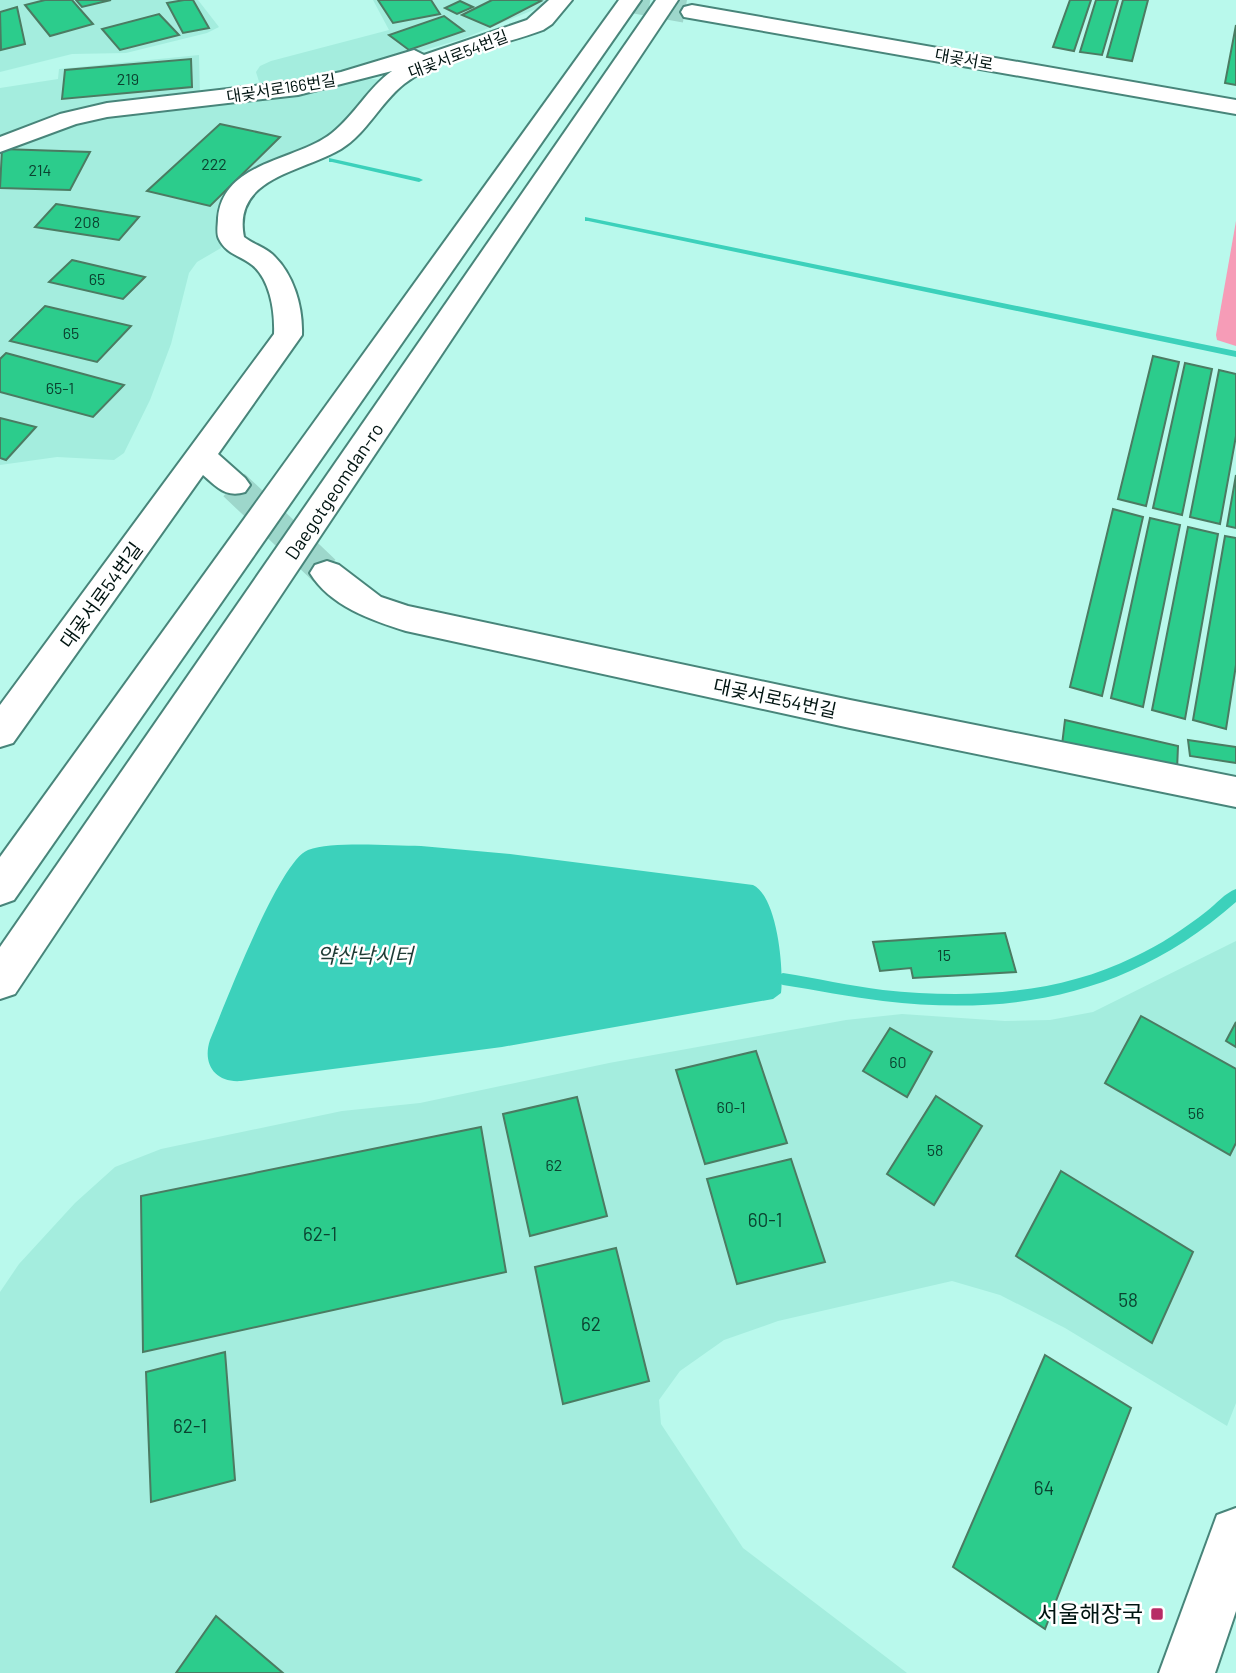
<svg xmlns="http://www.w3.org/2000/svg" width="1236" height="1673" viewBox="0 0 1236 1673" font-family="Barlow,'Noto Sans KR',sans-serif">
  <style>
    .built { fill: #a4edde }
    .green { fill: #f69cb7 }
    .water { fill: #3cd1bb }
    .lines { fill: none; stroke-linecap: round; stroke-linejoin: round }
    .stream { fill: #3cd1bb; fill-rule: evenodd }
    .building { fill: #2ccc8c; stroke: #4b7b62; stroke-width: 2 }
    .minor-tunnel-far1 { stroke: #9dd7cb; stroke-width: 24; stroke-dasharray: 24 12; stroke-linecap: butt }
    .minor-tunnel { stroke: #9dd7cb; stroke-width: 31; stroke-dasharray: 31 16; stroke-linecap: butt }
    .minor-casing { stroke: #48857a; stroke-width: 4 }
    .major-casing { stroke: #48857a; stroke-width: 4 }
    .minor { fill: #fff; fill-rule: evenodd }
    .major { fill: #fff; fill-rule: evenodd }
    .poi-dot { fill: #b72c66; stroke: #fff; stroke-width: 2.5 }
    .labels { text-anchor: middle; stroke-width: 5; stroke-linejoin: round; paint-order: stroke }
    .far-street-label { font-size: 16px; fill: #001411; stroke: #fff }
    .number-label { font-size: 16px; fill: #0b4230 }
    .street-label { font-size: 19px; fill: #001411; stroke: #fff }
    .near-number-label { font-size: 19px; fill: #0b4230 }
    .water-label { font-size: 21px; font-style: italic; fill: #1e3c36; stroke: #fff }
    .near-poi-label { font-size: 23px; fill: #001411; stroke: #fff; text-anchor: end }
  </style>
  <rect width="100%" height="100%" fill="#b9f9ec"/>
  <!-- built -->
  <g class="built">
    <polygon points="0,0 198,0 219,27 207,33 126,53 72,54 0,72"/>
    <polygon points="373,0 545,0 541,7 462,39 363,68 318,78 260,85 256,72 260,66 271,61 389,30"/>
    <polygon points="199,55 200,94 0,139 0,88 58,79 59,69"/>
    <polygon points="367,78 380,80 380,86 342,130 294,155 220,220 221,248 197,262 189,273 171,344 150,400 124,453 114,460 57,457 0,465 0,149 78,123 110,115 316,91"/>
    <polygon points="1236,941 1236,1403 1227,1426 1065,1328 1000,1295 952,1281 778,1321 724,1340 680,1371 659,1400 661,1424 743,1548 907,1673 0,1673 0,1292 19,1264 75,1203 115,1167 161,1149 342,1111 420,1103 609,1063 846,1020 902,1014 1005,1021 1050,1020 1093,1012"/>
  </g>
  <!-- green -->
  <polygon class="green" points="1236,221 1236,346 1217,340 1216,335"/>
  <!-- water -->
  <path class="water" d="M421,846L510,854L753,885C777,896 784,968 781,993L773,999L502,1047L241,1081C215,1083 202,1064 210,1040C225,1005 279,861 308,850C333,841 392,846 421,846Z"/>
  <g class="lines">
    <!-- stream -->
    <g class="stream">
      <polygon points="329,158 419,178 423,180 419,182 332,162 329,162"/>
      <polygon points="585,217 1236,351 1236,357 588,221 585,221"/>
      <path d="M1236,889V902C1133,993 1018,1017 883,1001C850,997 816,990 783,985L778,983L776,979L778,975L783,973C816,978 850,986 883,990C968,999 1057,995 1134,957C1160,945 1184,929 1207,911C1216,904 1225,893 1236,889Z"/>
    </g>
  </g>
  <!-- building -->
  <g class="building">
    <polygon points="45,0 72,0 93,24 50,36 25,5"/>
    <polygon points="76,0 111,0 82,7"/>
    <polygon points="184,0 193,0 209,28 183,33 167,3"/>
    <polygon points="378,0 431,0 440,14 393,23"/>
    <polygon points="492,0 538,0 541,1 490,27 462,15"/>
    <polygon points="1070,0 1091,0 1074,51 1053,47"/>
    <polygon points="1096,0 1118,0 1102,55 1080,52"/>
    <polygon points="1123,0 1148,0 1132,61 1107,57"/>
    <polygon points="460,1 473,7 457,14 445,8"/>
    <polygon points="17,7 25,44 1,50 0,12"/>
    <polygon points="159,14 179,35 120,50 102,29"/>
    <polygon points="444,16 464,31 409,50 389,35"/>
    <polygon points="1236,25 1236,85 1225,83"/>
    <polygon points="191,59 192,87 62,99 65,70"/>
    <polygon points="220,124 280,137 210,206 147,191"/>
    <polygon points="2,149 90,152 70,190 0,188"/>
    <polygon points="56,204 139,217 119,240 35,227"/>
    <polygon points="72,260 145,277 123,299 49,282"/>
    <polygon points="45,306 131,326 97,362 10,341"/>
    <polygon points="6,353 124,385 93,417 0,392 0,359"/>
    <polygon points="1153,356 1179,362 1146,506 1118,499"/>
    <polygon points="1185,363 1212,369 1182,515 1153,508"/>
    <polygon points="1219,370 1236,374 1236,436 1220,524 1190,517"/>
    <polygon points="0,418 36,427 6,460 0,458"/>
    <polygon points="1236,475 1236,528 1227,526"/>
    <polygon points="1113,509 1143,517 1102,696 1070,687"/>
    <polygon points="1150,518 1180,525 1143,707 1111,698"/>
    <polygon points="1188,527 1218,534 1185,719 1152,710"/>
    <polygon points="1225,536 1236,538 1236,665 1226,729 1193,720"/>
    <polygon points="1065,720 1178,746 1177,770 1062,745"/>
    <polygon points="1188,740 1236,747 1236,763 1190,756"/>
    <polygon points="1005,933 1016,972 913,978 911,968 880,971 873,942"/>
    <polygon points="1141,1016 1236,1069 1236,1143 1230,1155 1105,1083"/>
    <polygon points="1236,1022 1236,1047 1226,1041"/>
    <polygon points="890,1028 932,1052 907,1097 863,1071"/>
    <polygon points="756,1051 787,1143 705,1164 676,1070"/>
    <polygon points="936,1096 982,1126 934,1205 887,1174"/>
    <polygon points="577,1097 607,1216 530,1236 503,1114"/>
    <polygon points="481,1127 506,1272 143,1352 141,1196"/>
    <polygon points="791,1159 825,1262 737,1284 707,1179"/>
    <polygon points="1061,1171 1193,1252 1152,1343 1016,1256"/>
    <polygon points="616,1248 649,1381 563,1404 535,1267"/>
    <polygon points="225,1352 235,1480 151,1502 146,1372"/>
    <polygon points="1045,1355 1131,1408 1045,1629 953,1567"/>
    <polygon points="216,1616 283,1673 176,1673"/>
  </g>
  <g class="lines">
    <!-- minor-tunnel-far1 -->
    <polyline class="minor-tunnel-far1" points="626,0 692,12"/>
    <!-- minor-tunnel -->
    <polyline class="minor-tunnel" points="234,485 327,573"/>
    <!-- minor casing -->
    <g class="minor-casing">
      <g id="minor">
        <path d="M549,0H572L552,24L543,30C498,47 442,54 404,84C380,103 367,133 341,149C303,172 232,177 244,237C253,244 264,247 272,254C294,274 303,307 302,335L218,454L245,478L250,485L245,492C226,498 217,487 203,475L13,743L0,747V705L274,334C275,311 270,275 248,262C237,255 225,252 219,239C216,233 218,225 218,218C223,161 297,161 332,133C355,115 368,88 392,71L298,95L107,117L76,124L0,152V137L60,114L107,103L298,81L341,72L414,50L424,55L527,20Z"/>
        <polygon points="692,5 1236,100 1236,114 684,17 681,12 684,7"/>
        <path d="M327,561L339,565L381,597L408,606L850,700L1236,777V807L850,728L406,631C371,620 330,606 310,573L315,565Z"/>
        <polygon points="1236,1508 1236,1611 1215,1673 1159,1673 1217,1515"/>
      </g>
    </g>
    <!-- major casing -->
    <g class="major-casing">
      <g id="major">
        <polygon points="619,0 641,0 14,900 0,905 0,857"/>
        <polygon points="656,0 678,0 15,994 0,999 0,947"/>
      </g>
    </g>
    <!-- minor -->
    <use href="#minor" class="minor"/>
    <!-- major -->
    <use href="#major" class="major"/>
  </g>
  <!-- markers -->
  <rect class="poi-dot" x="1150" y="1607" width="14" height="14" rx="3.5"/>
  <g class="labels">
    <!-- far-street labels -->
    <g class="far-street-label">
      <text transform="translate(458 54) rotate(-21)" y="6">대곶서로54번길</text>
      <text transform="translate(964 59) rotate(10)" y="6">대곶서로</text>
      <text transform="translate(281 88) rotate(-9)" y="6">대곶서로166번길</text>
    </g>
    <!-- number labels -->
    <g class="number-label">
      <text x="128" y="85">219</text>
      <text x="214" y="170">222</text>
      <text x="40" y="176">214</text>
      <text x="87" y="228">208</text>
      <text x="97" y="285">65</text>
      <text x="71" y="339">65</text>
      <text x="60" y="394">65-1</text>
      <text x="944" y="961">15</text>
      <text x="898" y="1068">60</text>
      <text x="731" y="1113">60-1</text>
      <text x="1196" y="1119">56</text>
      <text x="935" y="1156">58</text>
      <text x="554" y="1171">62</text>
    </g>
    <!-- street labels -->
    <g class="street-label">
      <text transform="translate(334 491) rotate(-56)" y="7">Daegotgeomdan-ro</text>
      <text transform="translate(101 595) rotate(-54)" y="7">대곶서로54번길</text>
      <text transform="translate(775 698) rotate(12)" y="7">대곶서로54번길</text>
    </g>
    <!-- near-number labels -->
    <g class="near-number-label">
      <text x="765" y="1227">60-1</text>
      <text x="320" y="1241">62-1</text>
      <text x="1128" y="1307">58</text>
      <text x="591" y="1331">62</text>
      <text x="190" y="1433">62-1</text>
      <text x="1044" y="1495">64</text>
    </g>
    <!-- water labels -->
    <g class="water-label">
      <text x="365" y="963">약산낙시터</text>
    </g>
    <!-- near-poi labels -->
    <g class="near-poi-label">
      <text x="1143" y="1622">서울해장국</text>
    </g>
  </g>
</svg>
